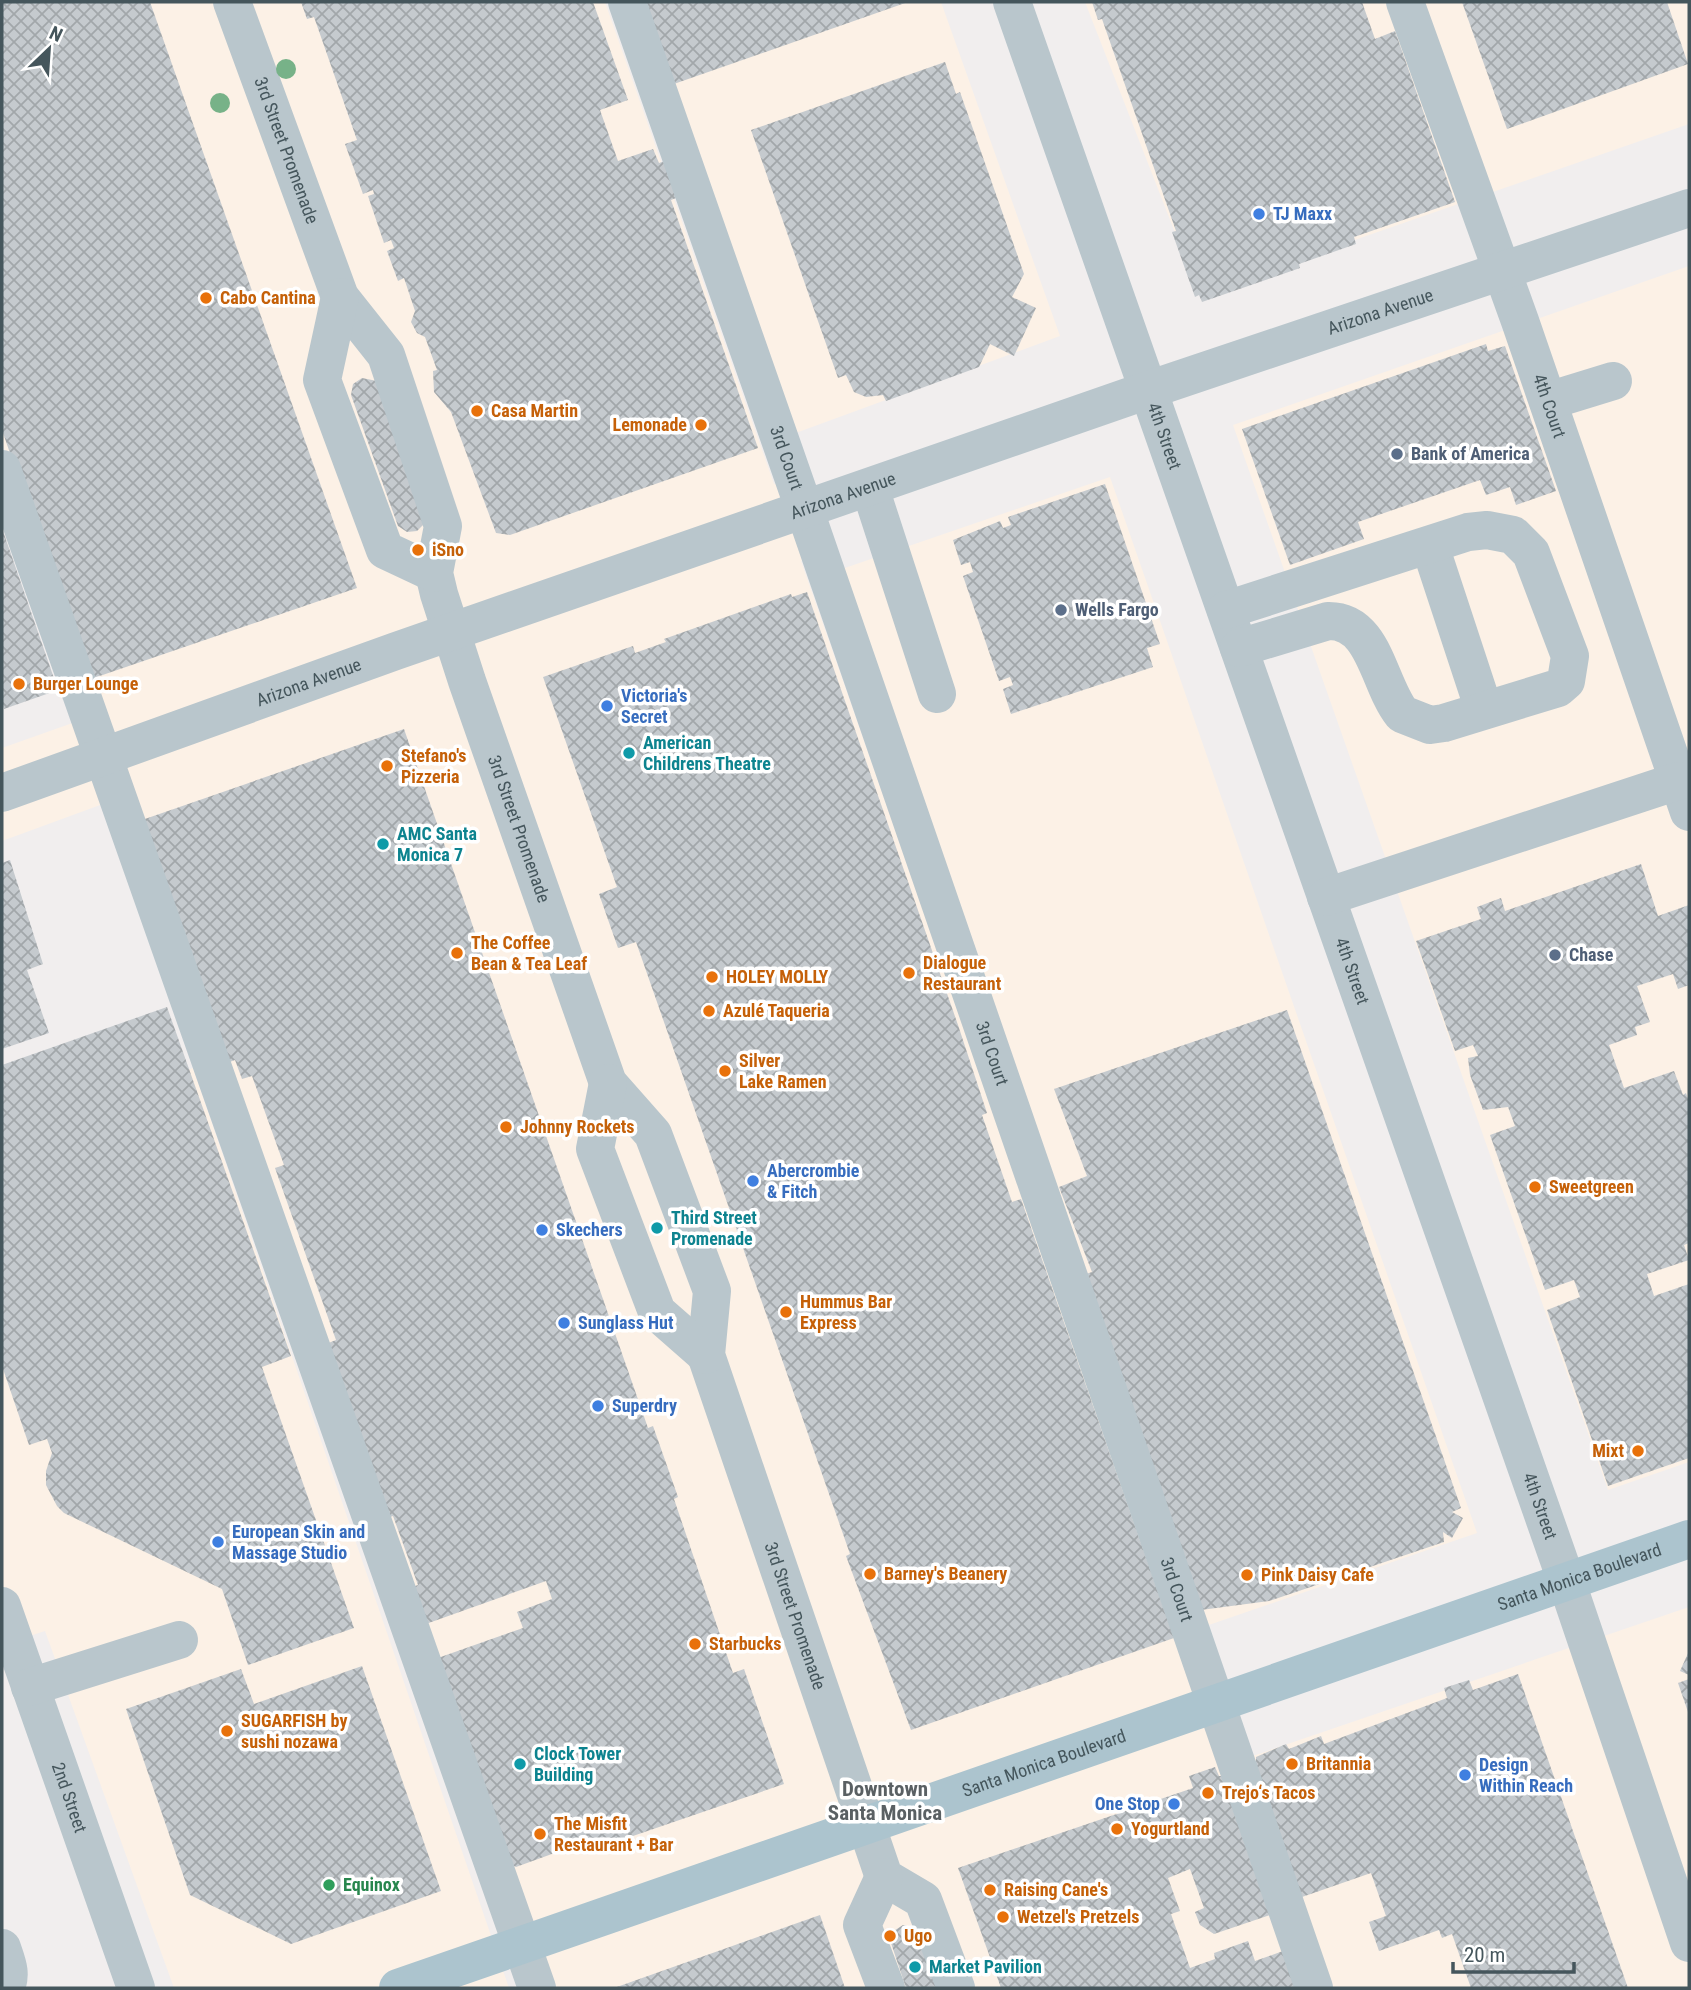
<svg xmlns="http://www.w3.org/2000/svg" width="1691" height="1990" viewBox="0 0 1691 1990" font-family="'Roboto Condensed',sans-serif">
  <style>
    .commercial { fill: #fcf1e6 }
    .building { fill: url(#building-cross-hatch) }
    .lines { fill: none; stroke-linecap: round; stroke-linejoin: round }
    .minor { stroke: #b9c6cc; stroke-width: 38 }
    .major { stroke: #acc4ce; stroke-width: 38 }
    .tree { fill: #77b288 }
    .shop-dot { fill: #3f7fe0; stroke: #fff; stroke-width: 2.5 }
    .food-dot { fill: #e8710a; stroke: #fff; stroke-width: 2.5 }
    .service-dot { fill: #5c6f8a; stroke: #fff; stroke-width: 2.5 }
    .culture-dot { fill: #0f9aa8; stroke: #fff; stroke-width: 2.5 }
    .leisure-dot { fill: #2e9e5b; stroke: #fff; stroke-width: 2.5 }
    .labels { text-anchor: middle; stroke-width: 7; stroke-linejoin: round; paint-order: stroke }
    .street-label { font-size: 18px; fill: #45565c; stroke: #fff }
    .shop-label { font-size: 18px; font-weight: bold; fill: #366cbe; stroke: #fff; text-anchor: start }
    .food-label { font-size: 18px; font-weight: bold; fill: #c56008; stroke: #fff; text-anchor: start }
    .service-label { font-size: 18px; font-weight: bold; fill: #4e5e75; stroke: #fff; text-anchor: start }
    .culture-label { font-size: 18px; font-weight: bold; fill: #0d838f; stroke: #fff; text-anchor: start }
    .leisure-label { font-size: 18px; font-weight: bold; fill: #27864d; stroke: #fff; text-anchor: start }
    .quarter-label { font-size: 21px; font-weight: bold; fill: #5a6063; stroke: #fff }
  </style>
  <defs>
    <pattern id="building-cross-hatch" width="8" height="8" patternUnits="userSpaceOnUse" patternTransform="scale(1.75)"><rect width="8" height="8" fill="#c5cace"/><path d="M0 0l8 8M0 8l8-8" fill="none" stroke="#a2a7aa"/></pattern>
  </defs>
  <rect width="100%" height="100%" fill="#f1eeee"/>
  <!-- commercial -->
  <g class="commercial">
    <polygon points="2,2 605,2 774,484 782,482 808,558 801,561 1301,1988 530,1988 122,797 2,841 2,748 95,715 2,442"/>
    <polygon points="640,2 941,2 1060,336 793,434"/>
    <polygon points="1085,2 1689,2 1689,124 1199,294"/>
    <polygon points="1689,266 1689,1462 1608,1490 1233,425"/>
    <polygon points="1110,477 1477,1533 1203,1627 836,571"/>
    <polygon points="193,1068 509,1988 174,1988 45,1631 2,1645 2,1130"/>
    <polygon points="1689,1607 1689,1988 1323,1988 1244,1759"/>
  </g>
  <!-- building -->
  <g class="building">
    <polygon points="2,2 150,2 357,588 88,680 2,430"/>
    <polygon points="301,2 593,2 628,100 600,110 618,161 653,149 659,163 673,158 686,194 671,200 758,448 510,535 496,533 451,412 434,392 433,371 437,370 425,337 417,333 411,322 415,311 404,278 398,281 387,251 394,248 391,240 384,243 368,196 374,194 373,190 363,194 345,144 357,140 314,17 307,19"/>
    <polygon points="642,2 908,2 671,85"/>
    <polygon points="1092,2 1362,2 1375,39 1395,31 1455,202 1354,237 1356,244 1299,264 1300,268 1202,302 1199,295 1195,297 1172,232 1176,231 1102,19 1098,20"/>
    <polygon points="1462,2 1667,2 1688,64 1507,129"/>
    <polygon points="945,62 956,94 960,92 1024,274 1012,297 1036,308 1014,356 990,344 979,367 886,401 883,395 866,397 854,392 846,375 838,378 751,130"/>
    <polygon points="1486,344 1488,351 1505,346 1556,491 1516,505 1510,487 1486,495 1480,480 1358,522 1364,539 1290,565 1242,429"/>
    <polygon points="362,378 377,381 424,524 417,531 407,532 398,526 351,395 353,384"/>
    <polygon points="1105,484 1160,644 1147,648 1153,667 1011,714 1003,689 1013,685 1010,677 999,681 963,576 973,572 970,562 961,565 953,540 1000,521 1003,528 1011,525 1008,517"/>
    <polygon points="2,528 58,690 4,709 2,703"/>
    <polygon points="807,592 958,1025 987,1113 982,1115 1012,1202 1021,1199 1174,1638 911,1730 846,1556 850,1554 636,942 618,948 599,894 617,887 543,677 633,646 635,653 666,642 664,639 791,594 792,597"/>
    <polygon points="404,729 648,1428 653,1426 678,1497 674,1499 733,1673 744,1669 784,1784 598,1848 596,1838 516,1867 505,1862 435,1659 523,1628 517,1612 552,1599 546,1581 423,1625 409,1588 418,1585 393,1516 388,1518 326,1344 336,1340 275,1168 284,1165 252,1076 242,1079 235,1060 227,1063 142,820"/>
    <polygon points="10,860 43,964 27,970 49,1033 2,1049 2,863"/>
    <polygon points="1641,864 1658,916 1689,905 1689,985 1678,989 1673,974 1637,986 1650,1022 1635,1027 1637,1035 1609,1045 1624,1088 1674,1071 1683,1095 1686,1093 1689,1102 1689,1243 1684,1245 1689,1260 1647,1274 1654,1296 1689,1284 1689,1458 1608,1486 1547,1310 1580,1297 1574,1280 1545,1290 1490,1135 1515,1126 1508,1107 1483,1110 1470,1075 1468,1058 1478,1056 1473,1045 1455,1051 1416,941 1481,919 1477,907 1501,898 1505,911"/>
    <polygon points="167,1007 291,1356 262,1367 354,1628 248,1665 222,1589 64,1513 57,1506 46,1485 46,1471 52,1453 47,1439 29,1445 2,1366 2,1065"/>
    <polygon points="1287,1010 1461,1508 1452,1512 1463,1518 1452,1538 1443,1532 1444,1542 1269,1601 1201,1610 1083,1275 1092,1272 1059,1187 1087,1176 1054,1089"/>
    <polygon points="1689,1651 1689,1675 1680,1671"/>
    <polygon points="362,1666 441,1891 291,1944 190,1895 126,1709 241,1669 254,1704"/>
    <polygon points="1518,1674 1628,1988 1471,1988 1452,1934 1442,1938 1439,1930 1379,1951 1369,1922 1386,1916 1371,1873 1302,1897 1256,1765 1256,1757 1286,1744 1289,1749 1321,1736 1324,1744 1447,1698 1444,1688 1469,1680 1473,1690"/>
    <polygon points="1689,1679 1689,1715 1678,1683"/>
    <polygon points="1215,1767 1219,1776 1222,1776 1270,1915 1214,1934 1200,1925 1195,1912 1204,1908 1190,1869 1168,1878 1180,1911 1171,1914 1190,1968 1215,1959 1214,1953 1248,1941 1255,1961 1283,1951 1295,1988 1001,1988 958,1868 1193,1788 1189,1776"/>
    <polygon points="820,1915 845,1988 614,1988"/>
    <polygon points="903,1925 916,1928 939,1988 906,1988 890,1940 892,1932"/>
  </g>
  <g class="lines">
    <!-- minor -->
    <g class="minor">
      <path id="s1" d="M232,2L340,297L386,355L443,526L434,573L439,594L467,681L608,1083L653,1134L712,1291L706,1355L884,1877L923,1900L956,1988"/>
      <path id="s2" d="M627,2L805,511L1314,1988"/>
      <path id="s3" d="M1012,2L1567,1583L1689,1943"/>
      <path id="s4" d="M1405,2L1520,321L1689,812"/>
      <polyline points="340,297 322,380 385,550 434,573"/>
      <polyline points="1548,401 1613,381"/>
      <polyline points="2,469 537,1988"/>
      <polyline points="870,488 937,694"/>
      <polyline points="1430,546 1484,710"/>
      <path d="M1226,610L1468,532L1487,530L1513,535L1531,553L1570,656L1566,681L1558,688L1444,723L1430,725L1402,714C1378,684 1375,620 1328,621L1239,648"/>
      <path id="s5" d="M2,793L396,651L1148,390L1689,208"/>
      <polyline points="1326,897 1678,781"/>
      <polyline points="608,1083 595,1149 657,1312 706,1355"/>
      <path id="s6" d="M2,1606L136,1988"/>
      <polyline points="30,1687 179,1640"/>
      <polyline points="884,1877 862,1925 886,1988"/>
      <path d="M2,1948C7,1963 12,1973 6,1988"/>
    </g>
    <!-- major -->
    <path class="major" id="s7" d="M398,1988L1689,1539"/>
  </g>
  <!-- trees -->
  <g class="tree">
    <circle cx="286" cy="69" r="10"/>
    <circle cx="220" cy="103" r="10"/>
  </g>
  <!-- markers -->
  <g class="shop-dot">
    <circle cx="1259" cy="214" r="7"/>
    <circle cx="607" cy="706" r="7"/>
    <circle cx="753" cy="1181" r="7"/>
    <circle cx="542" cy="1230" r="7"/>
    <circle cx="564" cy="1323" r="7"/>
    <circle cx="598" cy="1406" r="7"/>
    <circle cx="218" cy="1542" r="7"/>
    <circle cx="1465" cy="1775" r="7"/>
    <circle cx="1174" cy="1804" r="7"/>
  </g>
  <g class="food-dot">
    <circle cx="206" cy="298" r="7"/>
    <circle cx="477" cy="411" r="7"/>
    <circle cx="701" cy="425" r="7"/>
    <circle cx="418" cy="550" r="7"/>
    <circle cx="19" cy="684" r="7"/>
    <circle cx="387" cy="766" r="7"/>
    <circle cx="457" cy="953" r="7"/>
    <circle cx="909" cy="973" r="7"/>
    <circle cx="712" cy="977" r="7"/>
    <circle cx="709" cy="1011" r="7"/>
    <circle cx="725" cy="1071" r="7"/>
    <circle cx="506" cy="1127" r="7"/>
    <circle cx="1535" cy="1187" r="7"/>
    <circle cx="786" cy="1312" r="7"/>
    <circle cx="1638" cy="1451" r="7"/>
    <circle cx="870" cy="1574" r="7"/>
    <circle cx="1247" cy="1575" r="7"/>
    <circle cx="695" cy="1644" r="7"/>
    <circle cx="227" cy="1731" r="7"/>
    <circle cx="1292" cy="1764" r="7"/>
    <circle cx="1208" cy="1793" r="7"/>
    <circle cx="1117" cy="1829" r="7"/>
    <circle cx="540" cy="1834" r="7"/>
    <circle cx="990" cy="1890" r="7"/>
    <circle cx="1003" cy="1917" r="7"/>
    <circle cx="890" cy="1936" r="7"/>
  </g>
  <g class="service-dot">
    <circle cx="1397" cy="454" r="7"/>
    <circle cx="1061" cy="610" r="7"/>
    <circle cx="1555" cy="955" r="7"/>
  </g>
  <g class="culture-dot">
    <circle cx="629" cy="753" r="7"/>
    <circle cx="383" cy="844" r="7"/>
    <circle cx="657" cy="1228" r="7"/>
    <circle cx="520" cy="1764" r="7"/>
    <circle cx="915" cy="1967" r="7"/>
  </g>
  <circle class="leisure-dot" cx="329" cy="1885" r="7"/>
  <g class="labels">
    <!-- street labels -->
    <g class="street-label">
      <text dy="6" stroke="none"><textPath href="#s1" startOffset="158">3rd Street Promenade</textPath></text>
      <text dy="6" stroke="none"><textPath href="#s5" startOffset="1460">Arizona Avenue</textPath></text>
      <text dy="6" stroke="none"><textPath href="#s4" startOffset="429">4th Court</textPath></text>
      <text dy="6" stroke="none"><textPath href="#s3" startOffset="460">4th Street</textPath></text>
      <text dy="6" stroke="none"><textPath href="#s2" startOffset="483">3rd Court</textPath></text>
      <text dy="6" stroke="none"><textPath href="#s5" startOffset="892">Arizona Avenue</textPath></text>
      <text dy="6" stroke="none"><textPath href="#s5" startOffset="326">Arizona Avenue</textPath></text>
      <text dy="6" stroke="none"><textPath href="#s1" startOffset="886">3rd Street Promenade</textPath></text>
      <text dy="6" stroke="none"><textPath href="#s3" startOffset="1027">4th Street</textPath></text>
      <text dy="6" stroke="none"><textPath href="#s2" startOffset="1113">3rd Court</textPath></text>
      <text dy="6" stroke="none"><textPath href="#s3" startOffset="1594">4th Street</textPath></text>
      <text dy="6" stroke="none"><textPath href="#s7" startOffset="1251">Santa Monica Boulevard</textPath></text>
      <text dy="6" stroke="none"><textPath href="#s2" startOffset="1680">3rd Court</textPath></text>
      <text dy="6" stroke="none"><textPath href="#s1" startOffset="1731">3rd Street Promenade</textPath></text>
      <text dy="6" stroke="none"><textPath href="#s7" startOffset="684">Santa Monica Boulevard</textPath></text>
      <text dy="6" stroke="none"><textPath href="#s6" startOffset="203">2nd Street</textPath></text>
    </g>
    <!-- shop labels -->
    <g class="shop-label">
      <text x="1273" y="220">TJ Maxx</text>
      <text x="621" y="702">Victoria's<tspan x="621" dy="21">Secret</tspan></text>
      <text x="767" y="1177">Abercrombie<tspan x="767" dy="21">&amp; Fitch</tspan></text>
      <text x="556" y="1236">Skechers</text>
      <text x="578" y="1329">Sunglass Hut</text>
      <text x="612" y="1412">Superdry</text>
      <text x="232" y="1538">European Skin and<tspan x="232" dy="21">Massage Studio</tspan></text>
      <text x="1479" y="1771">Design<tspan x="1479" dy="21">Within Reach</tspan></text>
      <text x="1160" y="1810" text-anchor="end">One Stop</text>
    </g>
    <!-- food labels -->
    <g class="food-label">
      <text x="220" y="304">Cabo Cantina</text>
      <text x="491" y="417">Casa Martin</text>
      <text x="687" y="431" text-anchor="end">Lemonade</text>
      <text x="432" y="556">iSno</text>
      <text x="33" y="690">Burger Lounge</text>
      <text x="401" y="762">Stefano's<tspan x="401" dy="21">Pizzeria</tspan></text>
      <text x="471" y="949">The Coffee<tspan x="471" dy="21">Bean &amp; Tea Leaf</tspan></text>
      <text x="923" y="969">Dialogue<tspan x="923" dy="21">Restaurant</tspan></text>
      <text x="726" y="983">HOLEY MOLLY</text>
      <text x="723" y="1017">Azulé Taqueria</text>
      <text x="739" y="1067">Silver<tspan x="739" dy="21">Lake Ramen</tspan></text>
      <text x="520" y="1133">Johnny Rockets</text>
      <text x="1549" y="1193">Sweetgreen</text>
      <text x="800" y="1308">Hummus Bar<tspan x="800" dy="21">Express</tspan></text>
      <text x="1624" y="1457" text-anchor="end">Mixt</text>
      <text x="884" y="1580">Barney's Beanery</text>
      <text x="1261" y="1581">Pink Daisy Cafe</text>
      <text x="709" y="1650">Starbucks</text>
      <text x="241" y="1727">SUGARFISH by<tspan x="241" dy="21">sushi nozawa</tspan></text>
      <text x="1306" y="1770">Britannia</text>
      <text x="1222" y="1799">Trejo‘s Tacos</text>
      <text x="554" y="1830">The Misfit<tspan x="554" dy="21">Restaurant + Bar</tspan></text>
      <text x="1131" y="1835">Yogurtland</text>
      <text x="1004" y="1896">Raising Cane's</text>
      <text x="1017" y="1923">Wetzel's Pretzels</text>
      <text x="904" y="1942">Ugo</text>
    </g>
    <!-- service labels -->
    <g class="service-label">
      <text x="1411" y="460">Bank of America</text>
      <text x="1075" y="616">Wells Fargo</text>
      <text x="1569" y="961">Chase</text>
    </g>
    <!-- culture labels -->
    <g class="culture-label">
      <text x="643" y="749">American<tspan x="643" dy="21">Childrens Theatre</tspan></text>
      <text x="397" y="840">AMC Santa<tspan x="397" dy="21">Monica 7</tspan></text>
      <text x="671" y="1224">Third Street<tspan x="671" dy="21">Promenade</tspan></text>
      <text x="534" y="1760">Clock Tower<tspan x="534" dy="21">Building</tspan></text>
      <text x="929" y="1973">Market Pavilion</text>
    </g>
    <!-- leisure labels -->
    <g class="leisure-label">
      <text x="343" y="1891">Equinox</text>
    </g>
    <!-- quarter labels -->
    <g class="quarter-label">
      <text x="885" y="1796">Downtown<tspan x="885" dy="24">Santa Monica</tspan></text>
    </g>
  </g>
  <!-- border -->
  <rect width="1691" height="1990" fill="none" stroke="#45565c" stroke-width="7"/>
  <!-- north arrow -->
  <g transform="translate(49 49) rotate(25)" stroke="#ffffff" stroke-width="5" paint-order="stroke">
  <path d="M0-5L12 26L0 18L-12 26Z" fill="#45565c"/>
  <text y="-10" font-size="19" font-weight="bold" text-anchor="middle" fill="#45565c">N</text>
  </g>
  <!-- scale -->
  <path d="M1453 1962v10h121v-10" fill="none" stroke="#45565c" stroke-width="3.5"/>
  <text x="1464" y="1962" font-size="21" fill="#45565c" stroke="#ffffff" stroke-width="5" paint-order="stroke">20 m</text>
</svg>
